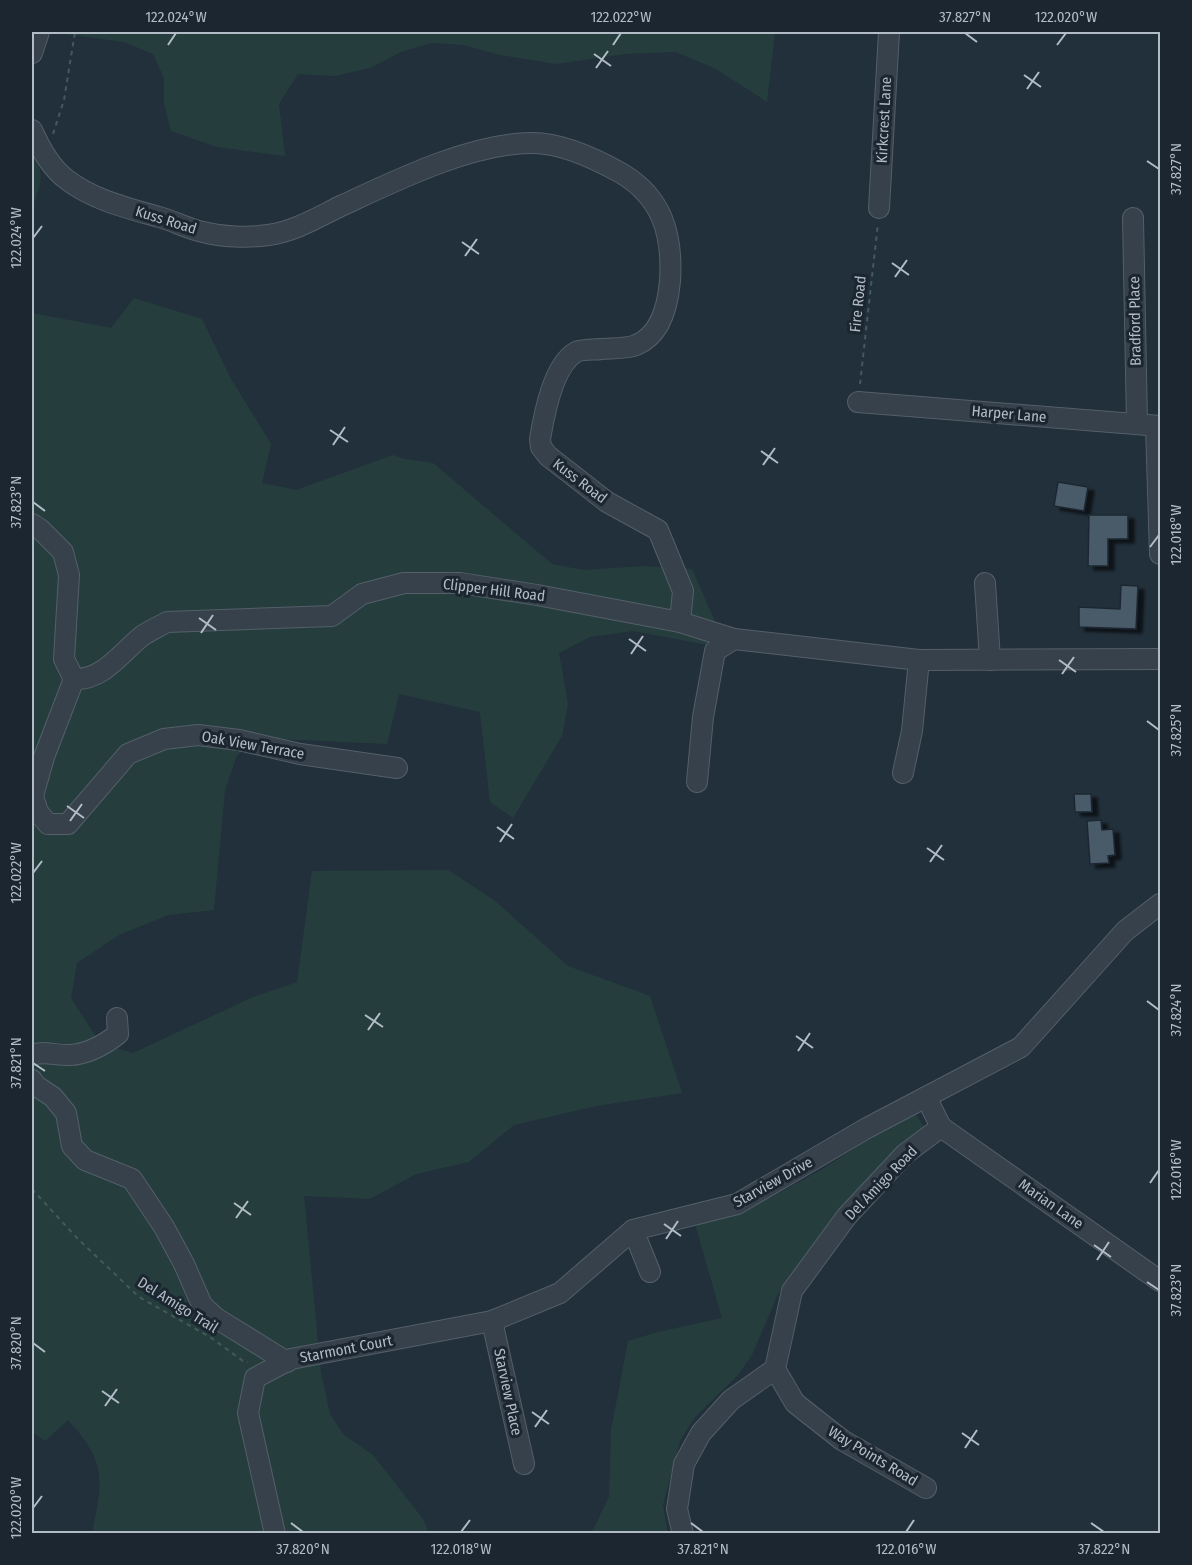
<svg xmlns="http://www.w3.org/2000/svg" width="1192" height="1565" viewBox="0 0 1192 1565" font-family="'Fira Sans Condensed',sans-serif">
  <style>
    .green { fill: #253e3d }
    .building { fill: #4a5a67; stroke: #1d2832; stroke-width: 1.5; filter: url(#shadow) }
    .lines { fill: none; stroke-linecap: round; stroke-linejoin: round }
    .minor-casing { stroke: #545f69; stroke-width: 22 }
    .path { stroke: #445a5a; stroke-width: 2; stroke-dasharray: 4.5 4.5; stroke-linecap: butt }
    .minor { stroke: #36414b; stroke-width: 20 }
    .ticks { fill: none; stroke: #b1bcc7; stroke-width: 2 }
    .labels { text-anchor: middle; stroke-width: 6; stroke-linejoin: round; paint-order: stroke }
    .street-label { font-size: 15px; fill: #b1bcc7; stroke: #1b2630 }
    .neatline { fill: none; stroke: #b1bcc7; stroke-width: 2 }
    .ticks-label { font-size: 15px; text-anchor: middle; fill: #b1bcc7 }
  </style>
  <defs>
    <filter id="shadow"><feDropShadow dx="6" dy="4" stdDeviation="1.5" flood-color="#0009"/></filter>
  </defs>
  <rect width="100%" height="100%" fill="#22303b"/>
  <!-- green -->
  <g class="green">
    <polygon points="59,32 775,32 767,102 716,69 676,52 625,54 556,64 500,55 463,45 432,43 401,52 370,68 335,76 298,74 279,104 285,156 217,147 171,131 164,103 164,78 153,54 124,42 65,34"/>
    <path d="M32,148C45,177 42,181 32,209Z"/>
    <path d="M134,298L202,319L230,377L271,444L262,483L296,490L393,455L405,459L433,463L552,564L583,570L643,566L692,569L717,626L713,646L633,631L590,637L559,653L568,704L562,736L513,818L490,802L480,712L399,694L387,744L260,738L237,755L225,790L214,910L168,915L119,935L77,963L71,998L100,1043L133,1053L253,997L297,982L312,871L448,870L494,900L568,966L650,996L682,1093L596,1106L514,1125L469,1162L416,1174L370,1199L304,1196L321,1373L330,1414L344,1435L373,1455L423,1519L429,1533H92C103,1480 107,1462 68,1420L45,1441L32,1432V313L111,328Z"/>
    <polygon points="914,1111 924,1127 887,1163 813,1245 777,1296 752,1355 738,1375 694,1418 680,1441 663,1505 668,1533 591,1534 609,1497 611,1430 628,1341 658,1332 722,1318 695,1224 741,1214 819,1171"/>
  </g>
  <!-- building -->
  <g class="building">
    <polygon points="1058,482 1088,487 1084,511 1054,506"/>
    <polygon points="1089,515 1128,515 1128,539 1108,539 1108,566 1088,566"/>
    <polygon points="1121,585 1138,586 1136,629 1079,627 1079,607 1120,609"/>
    <polygon points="1074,794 1091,794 1092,812 1075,812"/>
    <polygon points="1101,820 1102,830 1113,829 1115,855 1108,856 1109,863 1090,864 1087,821"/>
  </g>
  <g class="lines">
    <!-- minor casing -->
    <g class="minor-casing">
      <g id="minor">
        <polyline points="32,53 39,32"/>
        <path d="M32,130C40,148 50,167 66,179C93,200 127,208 159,217C174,221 188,229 203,232C222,237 248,238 268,235C294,232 320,216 343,205C397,180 470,144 530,143C559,142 596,159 621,173C662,197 673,234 670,281C668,304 661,335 636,345C627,349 611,348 601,349C594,350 582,349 576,352C553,365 544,415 540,439L541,447L548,456L607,502L658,530L683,591L680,622"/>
        <polyline points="879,208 889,32"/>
        <polyline points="1133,218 1137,424"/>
        <polyline points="858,402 1160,426"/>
        <polyline points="1156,426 1160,554"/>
        <path d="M32,524L40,529L63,552L69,575L64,659L74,679C102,681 122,652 142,636C149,631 158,627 167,622L332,616L362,594L404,583H460L537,595L680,622L734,639L919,660L1160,659"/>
        <polyline points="985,583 990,660"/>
        <polyline points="74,679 44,757 33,796 38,812 48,824 68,824 128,754 164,739 198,735 239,740 300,754 397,768"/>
        <polyline points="903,773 912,731 919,660"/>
        <polyline points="697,782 703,717 715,651 734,639"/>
        <path d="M32,1055C44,1050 57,1056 70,1055C89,1054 104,1045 118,1034L117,1018"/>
        <polyline points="32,1080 35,1085 53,1097 66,1113 72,1146 85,1160 132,1179 164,1227 184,1264 202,1305 216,1318 287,1362"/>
        <polyline points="941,1127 1160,1281"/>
        <polyline points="633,1230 650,1272"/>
        <polyline points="492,1321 524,1464"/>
        <polyline points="775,1369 795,1403 842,1440 926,1488"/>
        <polyline points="275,1534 248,1413 255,1378 291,1359 492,1321 560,1293 633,1230 737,1204 867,1128 926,1097"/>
        <polyline points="683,1534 677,1509 684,1464 701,1433 731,1400 775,1369 792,1291 847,1216 905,1154 941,1127 926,1097 1021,1047 1125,931 1160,904"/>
      </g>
    </g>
    <!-- path -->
    <g class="path">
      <polyline points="53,134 64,100 75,32"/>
      <polyline points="860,384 878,223"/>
      <polyline points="32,1189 77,1238 139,1297 210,1337 243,1361 248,1362"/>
    </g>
    <!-- minor -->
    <use href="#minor" class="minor"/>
  </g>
  <!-- ticks -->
  <path class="ticks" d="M965,33L977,42M168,45L176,33M613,45L621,33M1057,45L1066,33M594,54L611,66M596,68L608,51M1024,75L1041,87M1027,89L1039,72M1147,161L1159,169M33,238L42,226M462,242L479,254M465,256L477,239M892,263L909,275M895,277L907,260M330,430L348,442M333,445L345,427M761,451L778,463M763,465L775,448M33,502L45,511M1150,547L1159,535M199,618L216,630M201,633L213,615M629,639L646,651M631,654L643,636M1059,660L1076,672M1062,674L1074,657M1147,721L1159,730M67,806L84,818M70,821L82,804M497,827L514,839M500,842L512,824M927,848L944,860M930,862L942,845M33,873L42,861M1147,1001L1159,1010M365,1015L383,1027M368,1030L380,1013M796,1036L813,1048M798,1051L810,1033M33,1063L45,1071M1150,1183L1159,1170M234,1203L251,1215M236,1218L248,1201M664,1224L681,1236M666,1239L678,1221M1094,1245L1111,1257M1097,1260L1109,1242M1147,1282L1159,1290M33,1343L45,1352M102,1391L119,1403M105,1406L117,1389M532,1412L549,1424M535,1427L547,1410M962,1433L979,1445M965,1448L977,1430M33,1508L42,1496M291,1523L303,1532M691,1523L703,1532M1091,1523L1104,1532M461,1532L470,1520M906,1532L914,1520"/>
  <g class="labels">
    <!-- street labels -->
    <g class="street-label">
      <text transform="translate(884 120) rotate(-87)" y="5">Kirkcrest Lane</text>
      <text transform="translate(166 220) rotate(17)" y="5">Kuss Road</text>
      <text transform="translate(858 304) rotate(-84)" y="5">Fire Road</text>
      <text transform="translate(1135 321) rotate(-91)" y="5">Bradford Place</text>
      <text transform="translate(1009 414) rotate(5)" y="5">Harper Lane</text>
      <text transform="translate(580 481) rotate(37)" y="5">Kuss Road</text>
      <text transform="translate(494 590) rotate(7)" y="5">Clipper Hill Road</text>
      <text transform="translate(253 745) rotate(10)" y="5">Oak View Terrace</text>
      <text transform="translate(773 1182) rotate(-29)" y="5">Starview Drive</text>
      <text transform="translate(881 1183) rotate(-46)" y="5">Del Amigo Road</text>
      <text transform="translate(1051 1204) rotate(35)" y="5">Marian Lane</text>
      <text transform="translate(178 1305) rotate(32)" y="5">Del Amigo Trail</text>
      <text transform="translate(346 1349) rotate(-11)" y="5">Starmont Court</text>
      <text transform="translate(508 1392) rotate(78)" y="5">Starview Place</text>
      <text transform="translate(873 1456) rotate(31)" y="5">Way Points Road</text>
    </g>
  </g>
  <!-- border -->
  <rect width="1192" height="1565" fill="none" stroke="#1b2630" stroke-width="66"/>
  <rect x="33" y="33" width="1126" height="1499" class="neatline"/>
  <g class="ticks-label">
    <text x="176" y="22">122.024°W</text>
    <text x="621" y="22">122.022°W</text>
    <text x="965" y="22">37.827°N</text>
    <text x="1066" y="22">122.020°W</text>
    <text transform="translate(1176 169) rotate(-90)" y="5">37.827°N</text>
    <text transform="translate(16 238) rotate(-90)" y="5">122.024°W</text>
    <text transform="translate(16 502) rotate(-90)" y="5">37.823°N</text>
    <text transform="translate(1176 535) rotate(-90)" y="5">122.018°W</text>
    <text transform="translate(1176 730) rotate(-90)" y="5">37.825°N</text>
    <text transform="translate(16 873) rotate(-90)" y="5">122.022°W</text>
    <text transform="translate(1176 1010) rotate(-90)" y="5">37.824°N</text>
    <text transform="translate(16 1063) rotate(-90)" y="5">37.821°N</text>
    <text transform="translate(1176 1170) rotate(-90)" y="5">122.016°W</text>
    <text transform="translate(1176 1290) rotate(-90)" y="5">37.823°N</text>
    <text transform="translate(16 1343) rotate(-90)" y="5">37.820°N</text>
    <text transform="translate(16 1508) rotate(-90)" y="5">122.020°W</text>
    <text x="303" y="1554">37.820°N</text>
    <text x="461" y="1554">122.018°W</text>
    <text x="703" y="1554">37.821°N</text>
    <text x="906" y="1554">122.016°W</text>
    <text x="1104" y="1554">37.822°N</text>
  </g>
</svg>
